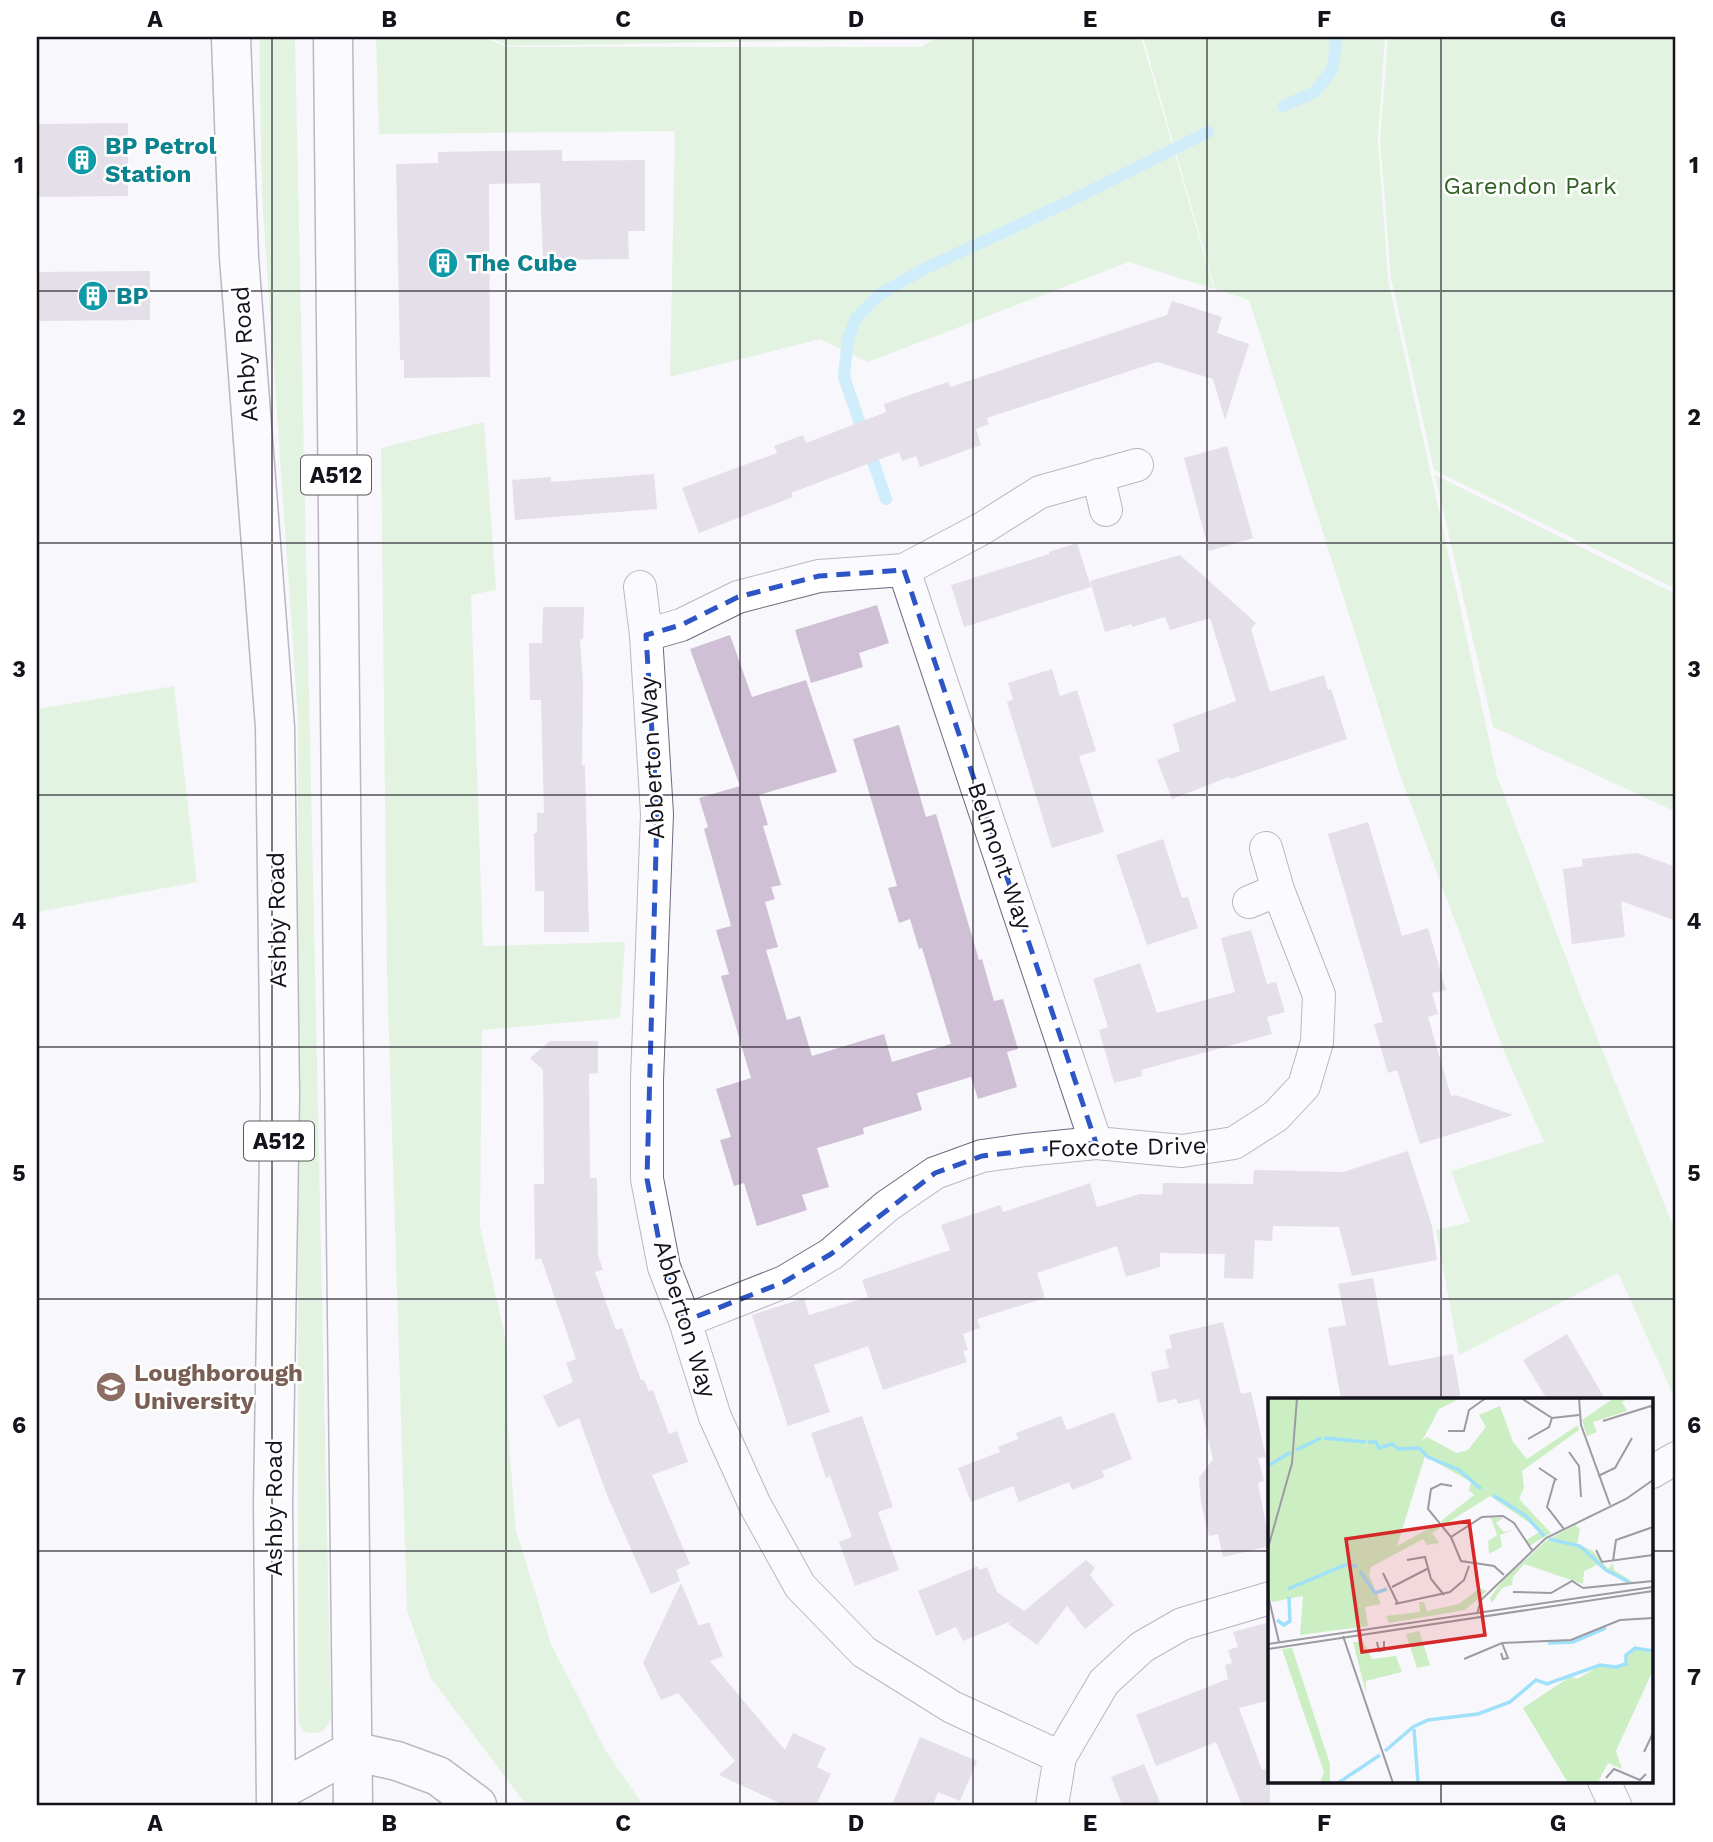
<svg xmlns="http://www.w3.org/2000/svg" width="1713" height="1842" viewBox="0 0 1713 1842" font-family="'Work Sans',sans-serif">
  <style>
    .green { fill: #cbeec3 }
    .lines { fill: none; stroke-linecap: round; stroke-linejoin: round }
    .stream { stroke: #9fe0fa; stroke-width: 12 }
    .building { fill: #cfc0d6 }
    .minor-casing { stroke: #6e697e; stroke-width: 34 }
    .tertiary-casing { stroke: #6e697e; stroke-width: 41 }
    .primary-casing { stroke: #6e697e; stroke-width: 41 }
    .minor { stroke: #fff; stroke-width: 32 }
    .tertiary { stroke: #fff; stroke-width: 38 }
    .primary { stroke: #fff; stroke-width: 38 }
    .marked { fill: none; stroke: #2e55c5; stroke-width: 5; stroke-dasharray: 14 9; stroke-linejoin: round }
    .grid { fill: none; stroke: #15121b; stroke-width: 2; stroke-opacity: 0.55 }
    .labels { text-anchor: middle; stroke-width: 5; stroke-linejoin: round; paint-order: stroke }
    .shield { fill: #fff; stroke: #5b595f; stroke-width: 2 }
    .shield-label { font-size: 23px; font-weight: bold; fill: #15121b }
    .culture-label { font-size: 24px; font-weight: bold; fill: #0d838f; stroke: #fff; text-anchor: start }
    .park-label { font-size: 24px; fill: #306125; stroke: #fff }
    .street-label { font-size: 24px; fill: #15121b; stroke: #fff }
    .education-label { font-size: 24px; font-weight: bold; fill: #785e54; stroke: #fff; text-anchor: start }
    .inset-river { fill: none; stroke: #9fe0fa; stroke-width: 3.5 }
    .inset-road { fill: none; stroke: #9d9ba2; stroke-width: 2 }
    .view { fill: #d62828; fill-opacity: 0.15; stroke: #d62828; stroke-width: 3.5 }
    .inset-edge { fill: none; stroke: #15121b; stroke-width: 3.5 }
    .neatline { fill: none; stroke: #15121b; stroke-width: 2.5 }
    .grid-label { font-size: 23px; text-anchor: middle; font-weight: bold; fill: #15121b }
  </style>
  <rect width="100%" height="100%" fill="#f8f7fc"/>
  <!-- green -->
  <g class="green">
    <path d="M259,37H295L331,1716C327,1731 319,1736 304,1732L299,1724L298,1712V718L262,197Z"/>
    <polygon points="376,37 484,37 506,47 921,47 938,37 1141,37 1214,289 1129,262 868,362 820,339 670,377 675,131 379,134"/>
    <polygon points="489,37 920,37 916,39 508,46"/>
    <polygon points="1143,37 1385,37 1378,140 1388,279 1497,776 1583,1002 1676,1233 1676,1401 1618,1273 1459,1355 1436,1230 1470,1222 1451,1171 1544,1142 1504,1051 1400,775 1249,300 1215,289"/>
    <polygon points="1388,37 1676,37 1676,589 1434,470 1391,278 1380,140"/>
    <polygon points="484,422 496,590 471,595 483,946 625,942 620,1018 482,1030 480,1226 507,1345 508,1431 516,1530 551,1644 606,1751 643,1805 526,1805 430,1677 407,1610 387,974 381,448"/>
    <polygon points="1435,475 1676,594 1676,812 1493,727"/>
    <polygon points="174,686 197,882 37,912 37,709"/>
  </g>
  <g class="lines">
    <!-- stream -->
    <g class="stream">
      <polyline points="1283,106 1315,92 1332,70 1337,37"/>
      <polyline points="886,499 844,377 848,339 856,318 880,294 924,269 1068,202 1208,132"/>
    </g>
  </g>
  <!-- building -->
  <g class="building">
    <polygon points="128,123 128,196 37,197 37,124"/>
    <polygon points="562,150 562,161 645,160 645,231 628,231 629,259 543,260 540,183 489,184 490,377 404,378 404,360 400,360 396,164 438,163 438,152"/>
    <polygon points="150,271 150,320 37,321 37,272"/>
    <polygon points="1172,301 1222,317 1217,333 1249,344 1225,420 1213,379 1157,362 987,418 989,424 976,429 981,445 920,467 916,456 902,461 899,452 791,493 793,497 699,533 682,488 777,453 774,446 803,435 806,443 886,412 884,404 915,393 948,382 950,387 1167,315"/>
    <polygon points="1227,446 1253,538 1209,551 1184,458"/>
    <polygon points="654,474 657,509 515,520 512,480 551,477 551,482"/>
    <polygon points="1077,543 1091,587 964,627 951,585 1049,554 1049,552"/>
    <polygon points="1180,555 1256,623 1251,629 1270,692 1324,675 1328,690 1331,689 1347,739 1230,779 1229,777 1172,799 1157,760 1180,751 1173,724 1236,701 1210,618 1170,630 1165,617 1132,627 1132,624 1105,632 1090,581"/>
    <polygon points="877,605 889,643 859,653 863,667 811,683 795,630"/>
    <polygon points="543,607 584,607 583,639 580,639 583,684 582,765 585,765 589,932 544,932 544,891 535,891 534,833 537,833 537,813 544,813 542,740 541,700 530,700 529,643 542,643"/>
    <polygon points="730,635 752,697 806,680 837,772 759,795 768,825 763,826 781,885 771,887 775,899 765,902 778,947 766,950 787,1020 800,1016 812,1056 884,1034 892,1062 951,1044 922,948 919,949 910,919 899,923 888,888 897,886 853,739 899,725 926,817 936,814 979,960 982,959 994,1001 1003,999 1018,1049 1007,1052 1017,1087 978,1099 971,1077 917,1093 922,1110 863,1128 864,1134 817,1148 829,1187 802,1195 807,1210 757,1226 744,1183 734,1186 720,1140 731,1137 716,1089 751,1078 721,976 729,974 716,930 731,926 704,829 708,827 699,798 740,786 690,649"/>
    <polygon points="1052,669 1060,696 1077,690 1096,751 1079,756 1104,832 1052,848 1007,702 1013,699 1008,683"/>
    <polygon points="1368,822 1402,936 1428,928 1446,990 1432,993 1438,1014 1428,1017 1451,1096 1456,1095 1513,1115 1420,1144 1397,1070 1388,1073 1374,1024 1383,1022 1328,834"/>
    <polygon points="1163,839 1182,898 1188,897 1198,928 1147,945 1116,855"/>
    <polygon points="1637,853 1676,867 1676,921 1621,901 1625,937 1572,944 1563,869 1583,866 1582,859"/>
    <polygon points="1251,930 1267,984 1276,982 1285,1012 1267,1017 1272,1034 1141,1070 1142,1076 1114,1083 1099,1030 1108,1027 1093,979 1140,963 1157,1013 1235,992 1221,938"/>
    <polygon points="550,1041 598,1041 598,1073 589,1074 590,1178 597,1178 598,1255 603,1270 595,1272 616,1330 622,1328 641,1380 644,1380 649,1392 653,1390 669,1434 677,1431 688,1462 652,1475 690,1564 676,1570 680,1581 651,1594 607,1495 579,1418 558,1428 543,1396 573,1382 566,1363 576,1359 541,1258 535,1260 534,1184 544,1184 543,1070 530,1058"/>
    <polygon points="1408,1151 1432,1226 1437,1260 1352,1276 1339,1227 1273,1226 1272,1241 1255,1240 1253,1279 1224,1278 1225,1254 1160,1253 1160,1267 1126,1277 1117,1246 1037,1273 1045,1298 977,1319 980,1328 963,1334 968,1350 963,1351 967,1362 883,1390 868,1346 814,1365 830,1412 788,1426 752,1315 804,1298 809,1315 868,1297 862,1280 950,1250 941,1225 1000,1205 1003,1212 1090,1183 1097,1207 1140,1194 1162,1195 1163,1183 1253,1184 1254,1170 1343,1172"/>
    <polygon points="1373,1278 1389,1366 1453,1354 1461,1399 1341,1399 1328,1328 1346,1325 1338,1284"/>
    <polygon points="1223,1322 1241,1394 1251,1392 1266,1457 1258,1458 1264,1481 1258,1483 1270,1546 1223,1557 1218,1534 1209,1536 1201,1502 1199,1478 1213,1459 1199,1399 1178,1404 1176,1399 1158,1403 1151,1372 1169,1368 1165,1350 1172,1348 1169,1335"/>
    <polygon points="1567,1334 1605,1399 1547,1399 1523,1360"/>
    <polygon points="1114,1412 1132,1459 1102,1471 1105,1477 1072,1490 1069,1482 1019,1502 1013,1486 971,1502 958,1468 1000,1452 998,1447 1018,1439 1016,1433 1061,1416 1067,1430"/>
    <polygon points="862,1416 893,1507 878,1512 899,1570 855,1586 839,1542 852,1537 830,1476 826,1478 811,1433"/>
    <polygon points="1086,1560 1095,1568 1090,1575 1114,1605 1085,1629 1067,1606 1037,1645 1008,1624 1014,1620 963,1641 956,1627 936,1636 918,1591 978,1566 979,1570 987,1567 997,1592 1024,1611"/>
    <polygon points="681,1583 699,1626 709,1622 723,1656 710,1661 785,1750 793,1733 826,1748 817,1767 831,1774 816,1805 784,1805 719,1775 735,1761 678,1693 661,1700 643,1663"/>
    <polygon points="1270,1622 1270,1700 1239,1708 1262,1770 1270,1767 1270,1805 1242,1805 1216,1742 1156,1766 1136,1715 1228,1679 1225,1665 1232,1663 1228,1650 1238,1647 1233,1632"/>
    <polygon points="920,1737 977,1761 960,1801 938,1792 933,1805 892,1805"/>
    <polygon points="1144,1764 1161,1805 1122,1805 1111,1777"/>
  </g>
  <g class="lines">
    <!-- minor casing -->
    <g class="minor-casing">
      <g id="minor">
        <polyline points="1098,475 1106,510"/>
        <polyline points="904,570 1096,1143"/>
        <polyline points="640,587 646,635 657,814 647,1080 647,1179 664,1267 685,1321 715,1417 755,1505 800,1586 864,1652 952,1707 1060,1757"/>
        <polyline points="646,635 681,625 738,597 819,576 904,570 983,528 1040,492 1137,465"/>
        <polyline points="1249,902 1278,890"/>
        <polyline points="685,1321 784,1282 831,1254 887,1206 935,1173 982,1156 1025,1150 1096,1143 1182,1151 1234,1143 1276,1116 1304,1086 1317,1042 1319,995 1278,890 1266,848"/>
        <polyline points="1652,1472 1676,1458"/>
        <polyline points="1604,1781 1615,1805"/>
        <polyline points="1052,1805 1060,1757 1104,1682 1142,1647 1182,1624 1270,1598"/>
      </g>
    </g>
    <!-- tertiary casing -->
    <g class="tertiary-casing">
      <polyline id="tertiary" points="277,1792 352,1751 397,1761 438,1776 477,1805"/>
    </g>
    <!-- primary casing -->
    <g class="primary-casing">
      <g id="primary">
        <polyline points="231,37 239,257 275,727 280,1096 273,1503 276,1805"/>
        <path d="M333,37C338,626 346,1216 353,1805"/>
      </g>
    </g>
    <!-- minor -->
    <use href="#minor" class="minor"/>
    <!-- tertiary -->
    <use href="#tertiary" class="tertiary"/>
    <!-- primary -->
    <use href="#primary" class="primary"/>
  </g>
  <!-- marked area -->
  <path d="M0 0H1713V1842H0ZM904,570L1096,1143L982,1156L935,1173L831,1254L784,1282L685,1321L664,1267L647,1179L657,814L646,635L681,625L738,597L819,576Z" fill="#f8f7fc" fill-opacity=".55" fill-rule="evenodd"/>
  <path class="marked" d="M904,570L1096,1143L982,1156L935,1173L831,1254L784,1282L685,1321L664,1267L647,1179L657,814L646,635L681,625L738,597L819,576Z"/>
  <!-- grid -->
  <path class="grid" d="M272,37V1805M506,37V1805M740,37V1805M973,37V1805M1207,37V1805M1441,37V1399M37,291H1676M37,543H1676M37,795H1676M37,1047H1676M37,1299H1676M37,1551H1270M1652,1551H1676M1441,1781V1805"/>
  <!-- icons -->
  <defs>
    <g id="building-disc" transform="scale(1.575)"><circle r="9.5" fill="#0f9aa8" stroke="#fff"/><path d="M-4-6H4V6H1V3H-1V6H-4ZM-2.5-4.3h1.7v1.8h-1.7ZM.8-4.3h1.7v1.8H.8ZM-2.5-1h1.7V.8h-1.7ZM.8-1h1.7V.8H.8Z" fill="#fff"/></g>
    <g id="university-disc" transform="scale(1.575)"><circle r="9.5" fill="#8d6e63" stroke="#fff"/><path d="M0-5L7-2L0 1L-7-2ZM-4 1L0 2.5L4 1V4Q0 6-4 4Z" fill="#fff"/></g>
  </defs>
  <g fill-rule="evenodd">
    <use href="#building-disc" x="82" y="160"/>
    <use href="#building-disc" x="443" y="263"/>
    <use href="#building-disc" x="93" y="296"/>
    <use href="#university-disc" x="111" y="1387"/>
  </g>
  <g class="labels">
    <!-- shield labels -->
    <g class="shield">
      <rect x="301" y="455.5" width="70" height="39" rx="5"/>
      <rect x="244" y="1121.5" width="70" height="39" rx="5"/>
    </g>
    <g class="shield-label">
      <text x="336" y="483">A512</text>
      <text x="279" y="1149">A512</text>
    </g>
    <!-- culture labels -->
    <g class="culture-label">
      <text x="105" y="154">BP Petrol<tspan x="105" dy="28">Station</tspan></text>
      <text x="466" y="271">The Cube</text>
      <text x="116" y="304">BP</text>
    </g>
    <!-- park labels -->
    <g class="park-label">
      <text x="1530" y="194">Garendon Park</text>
    </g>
    <!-- street labels -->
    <g class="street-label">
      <text transform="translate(245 354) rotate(-94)" y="8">Ashby Road</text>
      <text transform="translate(652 758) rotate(-93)" y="8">Abberton Way</text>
      <text transform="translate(1000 856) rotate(71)" y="8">Belmont Way</text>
      <text transform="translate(277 920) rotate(-91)" y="8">Ashby Road</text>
      <text transform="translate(1127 1147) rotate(-1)" y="8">Foxcote Drive</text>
      <text transform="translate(685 1319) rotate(73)" y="8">Abberton Way</text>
      <text transform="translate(274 1508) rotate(-90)" y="8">Ashby Road</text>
    </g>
    <!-- education labels -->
    <g class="education-label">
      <text x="134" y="1381">Loughborough<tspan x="134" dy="28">University</tspan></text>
    </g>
  </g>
  <!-- overview -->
  <g transform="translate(1268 1398)">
    <rect width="385" height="385" fill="#f8f7fc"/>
    <path d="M0,0H193L171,11L154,43L159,39L189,55L200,52L218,29L211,17L232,8L245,44L259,61L310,27L311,32L254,73L256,90L251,101L283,135L261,148L257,143L271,134L269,130L222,98L176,127L173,123L206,97L201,92L203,84L157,58L129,148L169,126L172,130L164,135L171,145L159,147L155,141L103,169L101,177L113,206L97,209L100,228L32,237L35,198L4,204L0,197ZM346,0H360L354,4L359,13L325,24L329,34L319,38L314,22ZM223,120H235L228,125L236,134L247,131L232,137L234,149L221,156L220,143L229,137ZM307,127L312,131L309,146L325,153L340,171L345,165L346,172L365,184L358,185L329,167L316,173L315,186L256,166L245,179L244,187L234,190L224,205L222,200L235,182L279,142ZM212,190L219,193L197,212L121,225L118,218L152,214L151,204H156L159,213L191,206ZM151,233L162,267L149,270L138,236ZM85,244H95L104,261L128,258L134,274L98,283V295ZM24,250L62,366V385H52L56,374L14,251ZM368,251L384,255L385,272L348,353L354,371L340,365L331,382L336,385H300L255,310L303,278L309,281L332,268L359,267L360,258Z" fill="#cbeec3"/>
    <path class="inset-river" d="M56,40L98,44M100,44H108L111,50L124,46L130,51L151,50L160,59L191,72L213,91M28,52L53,40M0,68L23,54M225,97L258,118L276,138M281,141L312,148L338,172L361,184M92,173L107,195L119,191M20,191L77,167L89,168M9,222L16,227L22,223L21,199M280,245L305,244L338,230M146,331L150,385M117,353L145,329L160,322L210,316L242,304L268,282L279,286L332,267L348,269L358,266V257L367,250L385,253M70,385L112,357"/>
    <path class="inset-road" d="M253,0L284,20L311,17M311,0L313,27L342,107M335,23L383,8L385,12M180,33H196L201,12L218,0M260,41L281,29L284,20M301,54L311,68L313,99M271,70L289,82M330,78L347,70L364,40M287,81L279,109L296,131M184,88L173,86L163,91L160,111L183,139L193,163L226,168L236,177M183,139L214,119L235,118L246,125L264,152M0,150L24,65L29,0M328,152L334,164L385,157M139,162L157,159L163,181L176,197M345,163L348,142L385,129M115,175L130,206M124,189L159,171M315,190L385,183M245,194L283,195L304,183L315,190M0,197L11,244M127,206L182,194L196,182L201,168M209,216L213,202L278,140L358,101L385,82M75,238L125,385M109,244L111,253L116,252V243M0,246L385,189M0,251L385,193M233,255L235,261L240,260L234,245M196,261L234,245L303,242L352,222L385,220M376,354L385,335M338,380L346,371L372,382L378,376"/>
    <path class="view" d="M201,123L217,237L94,254L78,141Z"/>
    <rect width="385" height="385" class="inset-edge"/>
  </g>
  <!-- border -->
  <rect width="1713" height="1842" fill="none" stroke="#ffffff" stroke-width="77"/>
  <rect x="38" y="38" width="1636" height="1766" class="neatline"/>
  <g class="grid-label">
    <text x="155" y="27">A</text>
    <text x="389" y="27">B</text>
    <text x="623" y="27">C</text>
    <text x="856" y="27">D</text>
    <text x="1090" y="27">E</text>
    <text x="1324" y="27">F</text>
    <text x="1558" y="27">G</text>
    <text x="19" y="173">1</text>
    <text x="1694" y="173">1</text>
    <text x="19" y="425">2</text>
    <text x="1694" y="425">2</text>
    <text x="19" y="677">3</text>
    <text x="1694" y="677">3</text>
    <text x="19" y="929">4</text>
    <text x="1694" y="929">4</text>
    <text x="19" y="1181">5</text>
    <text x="1694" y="1181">5</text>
    <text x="19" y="1433">6</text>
    <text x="1694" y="1433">6</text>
    <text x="19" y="1685">7</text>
    <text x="1694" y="1685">7</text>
    <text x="155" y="1831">A</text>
    <text x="389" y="1831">B</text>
    <text x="623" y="1831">C</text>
    <text x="856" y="1831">D</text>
    <text x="1090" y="1831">E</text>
    <text x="1324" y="1831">F</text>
    <text x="1558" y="1831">G</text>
  </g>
</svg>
